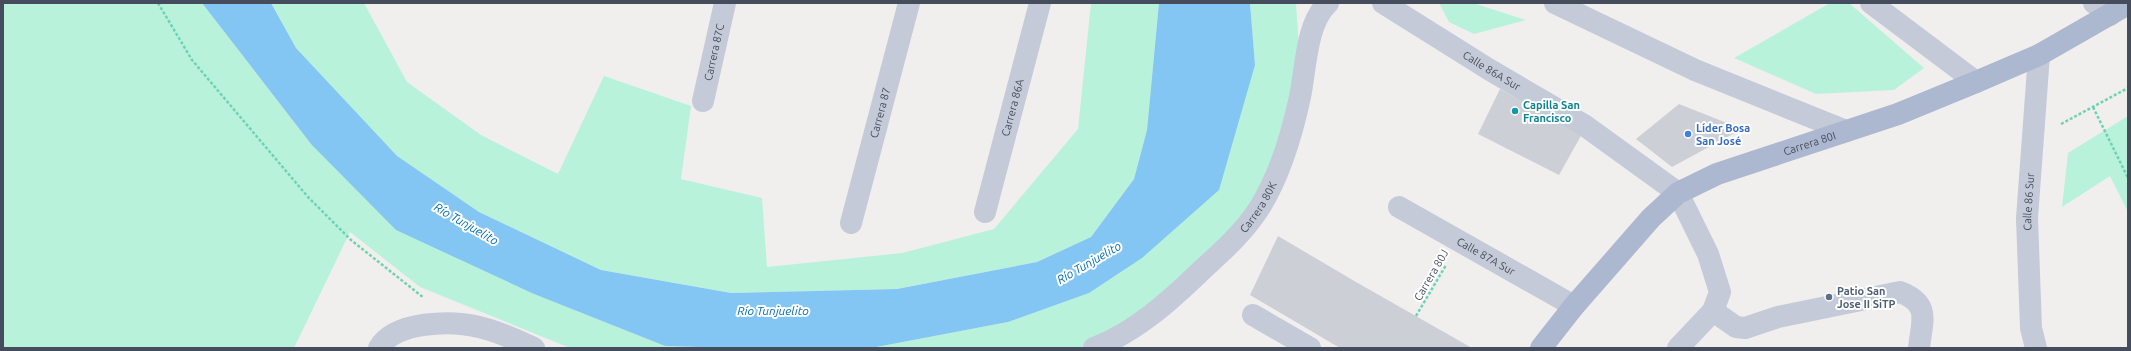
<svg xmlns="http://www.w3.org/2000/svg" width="2131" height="351" viewBox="0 0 2131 351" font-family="Ubuntu,sans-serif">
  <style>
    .green { fill: #b9f2da }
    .water { fill: #83c6f3 }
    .building { fill: #cdcfd6 }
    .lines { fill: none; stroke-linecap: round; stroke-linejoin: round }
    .path { stroke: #6ed3b5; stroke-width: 2.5; stroke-dasharray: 3 2; stroke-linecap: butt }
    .minor { stroke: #c4cad7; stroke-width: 22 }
    .major { stroke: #acb7d0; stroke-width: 22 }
    .culture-dot { fill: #0f9aa8; stroke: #fff; stroke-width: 1.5 }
    .shop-dot { fill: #3f7fe0; stroke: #fff; stroke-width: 1.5 }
    .service-dot { fill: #5c6f8a; stroke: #fff; stroke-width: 1.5 }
    .labels { text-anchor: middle; stroke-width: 4; stroke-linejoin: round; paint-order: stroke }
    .street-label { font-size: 11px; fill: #454d5d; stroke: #fff }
    .culture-label { font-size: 11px; font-weight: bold; fill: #0d838f; stroke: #fff; text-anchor: start }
    .shop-label { font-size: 11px; font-weight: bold; fill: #366cbe; stroke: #fff; text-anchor: start }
    .service-label { font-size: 11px; font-weight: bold; fill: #4e5e75; stroke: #fff; text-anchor: start }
    .water-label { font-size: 12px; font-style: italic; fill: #016cb4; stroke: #fff }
  </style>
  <rect width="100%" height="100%" fill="#f1efee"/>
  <!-- green -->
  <g class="green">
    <polygon points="3,3 202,3 311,144 534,294 665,346 733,348 570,348 420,287 350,232 294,348 3,348"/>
    <polygon points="271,3 364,3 407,82 481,135 558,174 604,76 691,106 681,179 762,198 767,267 902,253 994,229 1078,129 1091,3 1159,3 1147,130 1134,179 1091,237 1037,262 897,289 731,293 601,270 479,212 397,157 296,48"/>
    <polygon points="1250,3 1296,3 1299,47 1296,101 1256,205 1181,287 1086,348 871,348 1008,322 1089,293 1255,65"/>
    <polygon points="1439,3 1473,3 1526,20 1474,34 1449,22"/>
    <polygon points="1830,3 1849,3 1924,68 1894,90 1816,94 1734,58"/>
    <polygon points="2128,116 2128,212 2110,176 2062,207 2068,153"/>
  </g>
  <!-- water -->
  <polygon class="water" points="202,3 271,3 296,48 397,156 479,212 601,270 731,293 897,289 1037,262 1091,237 1134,179 1147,130 1159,3 1250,3 1255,65 1219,190 1142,258 1089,293 1008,322 871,348 733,348 665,346 534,294 396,230 311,144"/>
  <!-- building -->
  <g class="building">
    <polygon points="1500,89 1582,134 1559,175 1478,134"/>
    <polygon points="1679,104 1742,129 1672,167 1636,139"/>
    <polygon points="1278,236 1356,282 1472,348 1340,348 1250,295"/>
  </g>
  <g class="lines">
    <!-- path -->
    <g class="path">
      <polyline points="158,3 192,60 308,197 351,240 424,298"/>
      <polyline points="2093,107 2128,178"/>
      <polyline points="2061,124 2128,88"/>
      <polyline points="1416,316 1446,265"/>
    </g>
    <!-- minor -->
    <g class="minor">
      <path id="s1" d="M1383,3L1490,70L1584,125L1678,193L1708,254L1720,292L1713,311L1678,348"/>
      <polyline points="1555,3 1695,70 1846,131"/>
      <polyline points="1871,3 1976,82"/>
      <polyline points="2094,3 2110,15"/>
      <path id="s2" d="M703,101L725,3"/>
      <path id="s3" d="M1399,207L1574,306"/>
      <path id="s4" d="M985,212L1040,3"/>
      <path id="s5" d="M851,223L909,3"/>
      <path d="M1713,311L1736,327L1745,328L1778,317L1900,292C1931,304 1922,320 1919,348"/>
      <polyline points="1253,315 1310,348"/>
      <path d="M379,348C395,321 451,320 479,327C498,331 516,340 534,348"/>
      <path id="s6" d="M1094,348C1136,332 1171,300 1203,269C1224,250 1245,231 1260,207C1280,175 1292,134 1300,97C1306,68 1306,23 1328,3"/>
      <path id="s7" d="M2036,348L2031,328L2027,218L2039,55"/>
    </g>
    <!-- major -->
    <path class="major" id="s8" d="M1541,348L1574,306L1651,218L1678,193L1717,174L1898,114L1976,82L2039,55L2128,4"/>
  </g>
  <!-- markers -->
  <circle class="culture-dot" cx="1515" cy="111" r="4"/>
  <circle class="shop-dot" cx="1688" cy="134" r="4"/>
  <circle class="service-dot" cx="1829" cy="297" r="4"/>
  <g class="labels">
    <!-- street labels -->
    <g class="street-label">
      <text dy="4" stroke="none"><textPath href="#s2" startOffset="50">Carrera 87C</textPath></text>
      <text dy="4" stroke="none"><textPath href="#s1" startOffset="128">Calle 86A Sur</textPath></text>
      <text dy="4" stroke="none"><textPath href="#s4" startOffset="108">Carrera 86A</textPath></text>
      <text dy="4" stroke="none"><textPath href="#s5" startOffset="114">Carrera 87</textPath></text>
      <text dy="4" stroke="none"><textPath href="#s8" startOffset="348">Carrera 80I</textPath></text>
      <text dy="4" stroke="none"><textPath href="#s7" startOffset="147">Calle 86 Sur</textPath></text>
      <text dy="4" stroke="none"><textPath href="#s6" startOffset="219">Carrera 80K</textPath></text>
      <text dy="4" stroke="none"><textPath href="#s3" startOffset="100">Calle 87A Sur</textPath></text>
      <text transform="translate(1431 275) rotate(-60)" y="4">Carrera 80J</text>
    </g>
    <!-- culture labels -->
    <g class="culture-label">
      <text x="1523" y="109">Capilla San<tspan x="1523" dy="13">Francisco</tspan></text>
    </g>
    <!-- shop labels -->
    <g class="shop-label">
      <text x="1696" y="132">Líder Bosa<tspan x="1696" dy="13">San José</tspan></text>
    </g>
    <!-- service labels -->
    <g class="service-label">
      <text x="1837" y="295">Patio San<tspan x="1837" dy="13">Jose II SiTP</tspan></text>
    </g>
    <!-- water labels -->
    <g class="water-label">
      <text transform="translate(466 224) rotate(30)" y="4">Río Tunjuelito</text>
      <text transform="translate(1089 263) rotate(-30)" y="4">Río Tunjuelito</text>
      <text x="773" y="315">Río Tunjuelito</text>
    </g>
  </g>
  <!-- border -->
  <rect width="2131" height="351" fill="none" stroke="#454d5d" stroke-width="8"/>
</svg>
